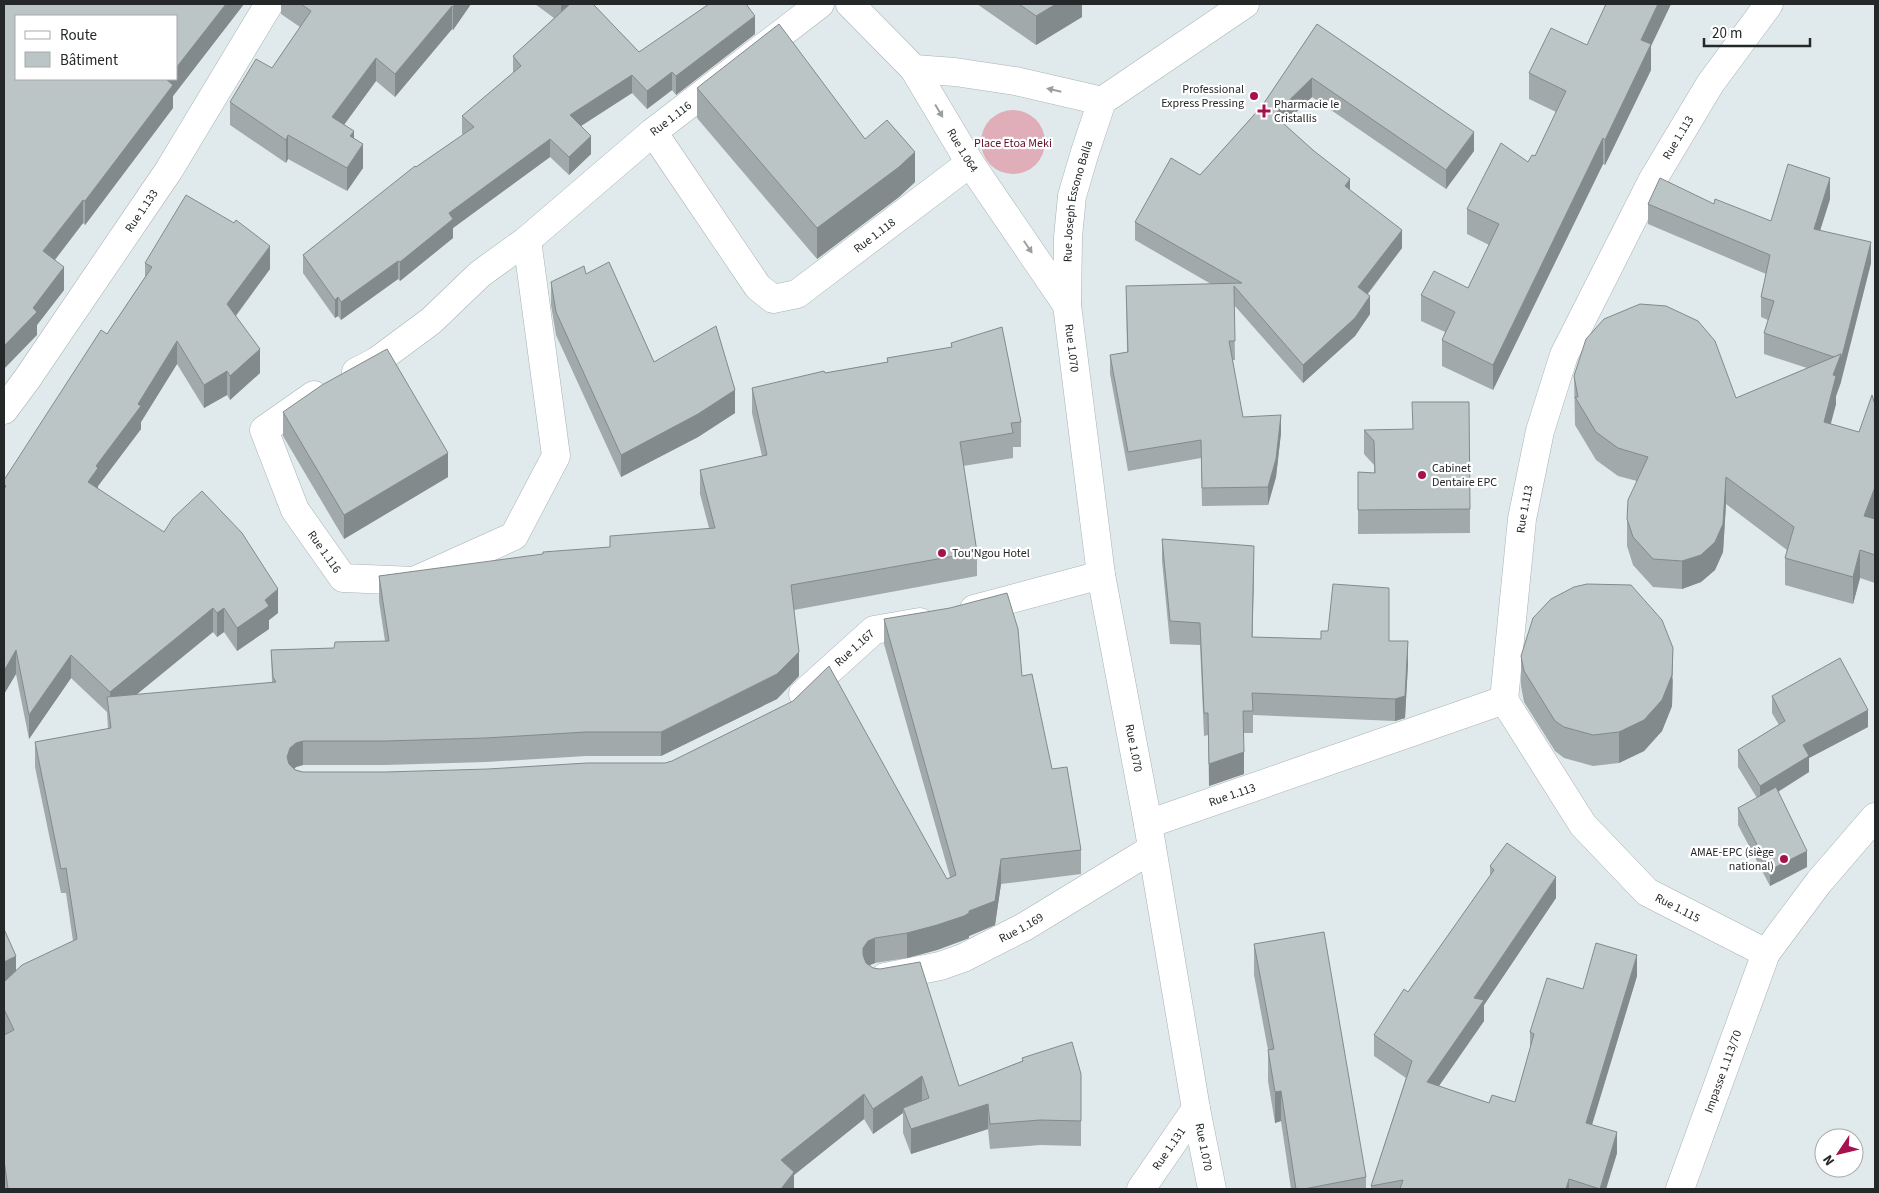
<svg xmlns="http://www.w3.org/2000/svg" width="1879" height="1193" viewBox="0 0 1879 1193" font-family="'Source Sans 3',sans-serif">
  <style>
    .garden { fill: #dfaeb8 }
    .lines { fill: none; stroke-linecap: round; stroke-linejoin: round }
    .minor-casing { stroke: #a9b2b4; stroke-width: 29 }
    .secondary-casing { stroke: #a9b2b4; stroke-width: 29 }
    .minor { stroke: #fff; stroke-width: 28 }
    .secondary { stroke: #fff; stroke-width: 28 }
    .wall { fill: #a1a9aa }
    .shaded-wall { fill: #838a8b }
    .building { fill: #bbc5c6; stroke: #838a8b }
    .oneway { fill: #9d9e9f }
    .poi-dot { fill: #a6124d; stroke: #fff; stroke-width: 2 }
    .labels { text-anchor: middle; stroke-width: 4.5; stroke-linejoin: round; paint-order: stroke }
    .poi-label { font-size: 12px; fill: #252829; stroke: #fff; text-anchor: start }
    .street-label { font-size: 12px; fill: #252829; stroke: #fff }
    .park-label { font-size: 12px; fill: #650e2e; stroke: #fff }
  </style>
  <rect width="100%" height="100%" fill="#e0eaec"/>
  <!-- garden -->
  <circle class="garden" cx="1013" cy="142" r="32"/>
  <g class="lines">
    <!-- minor casing -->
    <g class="minor-casing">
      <g id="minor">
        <path id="s1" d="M653,132L758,287L773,299L797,294L970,163"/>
        <path id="s2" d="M356,372L377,361L431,321L480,274L527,240L653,132L820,4"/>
        <path id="s3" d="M314,395L264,430L295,510L343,578L414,581L514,536L556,456L527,240"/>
        <path id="s4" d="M4,410L27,379L169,170L269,4"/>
        <polyline points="974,609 1101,575"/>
        <path id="s5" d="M803,694L874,630L920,622"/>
        <path id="s6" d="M1504,700L1583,825L1647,892L1766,953L1819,882L1875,817"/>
        <path id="s7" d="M1148,824L1504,700L1522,519L1540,431L1564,355L1652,181L1710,84L1769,4"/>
        <path id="s8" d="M885,977L940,966L963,958L1024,927L1152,849"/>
        <path id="s9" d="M1141,1189L1196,1109"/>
        <path id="s10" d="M1680,1189L1766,953"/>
      </g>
    </g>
    <!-- secondary casing -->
    <g class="secondary-casing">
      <g id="secondary">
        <path id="s11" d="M850,4L914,69L970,163L1067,305"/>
        <polyline points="914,69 955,72 1015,81 1102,101"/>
        <path id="s12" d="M1212,1189L1196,1109L1148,824L1101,575L1067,305L1068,237L1072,196L1085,152L1102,101L1245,4"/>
      </g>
    </g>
    <!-- minor -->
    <use href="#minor" class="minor"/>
    <!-- secondary -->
    <use href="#secondary" class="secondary"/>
  </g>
  <!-- wall -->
  <g class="wall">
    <polygon points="4,4 244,4 173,96 173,108 85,225 83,223 55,260 64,290 37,325 37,335"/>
    <polygon points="281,4 471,4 453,30 452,29 395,97 376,81 344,125 354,138 363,168 347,191 288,159 286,163 230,125 230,102 272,68 300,27 281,14"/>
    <polygon points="535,4 593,4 639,52 755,34 676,95 672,90 647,109 632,93 581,126 591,154 569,175 550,157 453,228 453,238 400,281 398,279 341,320 338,316 335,318 303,273 303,255 416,167 463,135 462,134 462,116 513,73 513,56 554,18"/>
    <polygon points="977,4 1082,4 1082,17 1036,45"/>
    <polygon points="1606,4 1671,4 1651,46 1651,70 1605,165 1603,164 1493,390 1442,366 1442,340 1445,332 1421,321 1421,295 1468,288 1489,245 1467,234 1467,209 1528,162 1535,156 1556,112 1529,99 1529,73 1587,45"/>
    <polygon points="1317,24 1474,151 1446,189 1312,97 1284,124 1350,190 1402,248 1368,294 1370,314 1355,336 1303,383 1234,305 1235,360 1232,360 1243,417 1281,433 1276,477 1268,505 1202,506 1201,458 1128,471 1110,374 1110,355 1127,352 1126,286 1211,284 1135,240 1135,222 1200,175 1262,106"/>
    <polygon points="697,88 865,139 915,182 899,197 817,259 697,118"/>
    <polygon points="1830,199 1820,230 1871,263 1841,382 1836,396 1836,404 1830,424 1859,432 1875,405 1875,515 1874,519 1875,519 1875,583 1860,578 1853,604 1785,585 1785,558 1787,550 1726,504 1723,552 1715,570 1701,582 1682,589 1653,587 1633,565 1627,546 1627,519 1637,481 1618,476 1596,460 1575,425 1574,376 1736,398 1807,368 1764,354 1764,333 1768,320 1761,317 1761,297 1766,274 1648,224 1648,204 1714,204 1771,221"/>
    <polygon points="145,263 270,269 236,316 260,373 230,400 227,395 204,408 177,364 141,422 141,429 98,486 98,489 278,613 269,620 269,629 237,651 224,632 217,637 213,632 136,695 272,683 271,650 334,648 385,641 379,601 379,576 610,547 709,528 700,494 700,470 762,456 752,413 752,388 825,373 887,362 887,358 951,348 951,343 1021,422 1021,447 1013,447 1013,458 963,466 977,552 977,576 794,610 799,676 777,699 661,756 586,756 486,762 385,765 303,765 296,767 294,769 303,772 947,879 950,877 884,644 884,619 1022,676 1052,769 1081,850 1081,874 1001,884 995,925 969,936 969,938 964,940 937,950 907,958 875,963 869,965 959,1086 1022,1061 1022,1058 1081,1074 1081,1146 1040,1145 990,1149 988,1129 911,1154 903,1133 903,1113 873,1134 864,1119 794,1175 794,1189 4,1189 4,929 16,971 73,941 66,893 61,893 35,767 35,742 108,729 107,712 71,678 29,739 16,674 4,694 4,480 107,334 145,277"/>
    <polygon points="586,274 654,362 735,413 698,437 621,477 556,335 551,305 551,282"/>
    <polygon points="283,412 448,477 344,539 283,436"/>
    <polygon points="1364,430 1470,509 1470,533 1358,534 1358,472 1374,473 1374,465 1364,454"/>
    <polygon points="1162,539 1254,568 1252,637 1389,641 1408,664 1405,718 1395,721 1253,715 1253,733 1243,733 1244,774 1209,786 1208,735 1204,736 1200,645 1170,644 1162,561"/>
    <polygon points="1521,656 1673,679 1672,706 1662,731 1644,751 1619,763 1593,766 1564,758 1555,751 1524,702 1521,686"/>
    <polygon points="1772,696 1868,727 1809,758 1809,772 1778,792 1807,867 1770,886 1738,825 1738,808 1757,798 1738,767 1738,750 1779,725 1772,713"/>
    <polygon points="1490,866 1556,898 1484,1005 1484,1021 1439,1086 1489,1103 1515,1102 1530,1049 1530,1032 1583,989 1637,976 1592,1125 1617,1153 1606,1189 1371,1189 1371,1186 1406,1078 1374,1056 1374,1035 1408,992 1490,876"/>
    <polygon points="1254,944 1366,1177 1366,1189 1291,1189 1281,1121 1275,1123 1268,1081 1268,1050 1254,975"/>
  </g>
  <!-- shaded-wall -->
  <g class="shaded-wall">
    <polygon points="226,4 244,4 173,96 173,108 85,225 85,201 167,80 168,79 176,79 176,68"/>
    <polygon points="455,4 471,4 453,30 453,7"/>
    <polygon points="561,4 576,4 561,23"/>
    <polygon points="1056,4 1082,4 1082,17 1036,45 1036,16"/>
    <polygon points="1658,4 1671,4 1651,46 1651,70 1605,165 1605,140 1641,40"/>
    <polygon points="452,6 452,29 395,97 395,74"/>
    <polygon points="755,16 755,34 676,95 676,76"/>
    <polygon points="376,58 376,81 332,141 332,117"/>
    <polygon points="672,72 672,90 647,109 647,91"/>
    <polygon points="632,75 632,93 570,133 570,115"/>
    <polygon points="1312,78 1312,97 1274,133 1274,115"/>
    <polygon points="354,131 354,154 350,136"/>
    <polygon points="1474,132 1474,151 1446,189 1446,170"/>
    <polygon points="288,135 288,159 286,163 286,140"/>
    <polygon points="591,136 591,154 569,175 569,157"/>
    <polygon points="1603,138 1603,164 1493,390 1493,365"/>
    <polygon points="550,139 550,157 453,228 453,238 400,281 400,262 449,213"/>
    <polygon points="363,144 363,168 347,191 347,168"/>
    <polygon points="915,152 915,182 899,197 817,259 817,228"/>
    <polygon points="1830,178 1830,199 1814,250 1814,229"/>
    <polygon points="1350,179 1350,198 1345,186"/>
    <polygon points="83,200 83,223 43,275 43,251"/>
    <polygon points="1402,230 1402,248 1358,306 1358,287"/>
    <polygon points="1871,242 1871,263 1841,381 1841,360"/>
    <polygon points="270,246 270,269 227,327 227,304"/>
    <polygon points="398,261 398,279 341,320 341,302"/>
    <polygon points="64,267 64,290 37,325 37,335 4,369 4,346"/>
    <polygon points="1370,296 1370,314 1355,336 1303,383 1303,365"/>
    <polygon points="338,297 338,316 335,318 335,300"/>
    <polygon points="177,341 177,364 141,422 141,429 98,486 98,491 88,482 96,466 138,404"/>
    <polygon points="260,349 260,373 230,400 230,376"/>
    <polygon points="1841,354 1841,382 1836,396 1836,404 1824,450 1824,422 1833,375"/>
    <polygon points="227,371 227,395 204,408 204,385"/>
    <polygon points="735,390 735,413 698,437 621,477 621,455"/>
    <polygon points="1281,415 1281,433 1276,477 1268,505 1268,487"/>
    <polygon points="448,453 448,477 344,539 344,515"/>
    <polygon points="1726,477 1726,504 1723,552 1715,570 1701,582 1682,589 1682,561"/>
    <polygon points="1875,487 1875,515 1864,543 1864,516"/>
    <polygon points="1254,546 1254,568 1252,659 1252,637"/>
    <polygon points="1860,550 1860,578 1853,604 1853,577"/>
    <polygon points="278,589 278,613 269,620 269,629 237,651 237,628 265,600"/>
    <polygon points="213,608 213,632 110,716 110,692"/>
    <polygon points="224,608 224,632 217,637 217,613"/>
    <polygon points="1408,641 1408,664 1405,718 1395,721 1395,699"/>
    <polygon points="1673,648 1672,706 1662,731 1644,751 1619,763 1619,732"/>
    <polygon points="16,650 16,674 4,694 4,671"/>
    <polygon points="799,652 799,676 777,699 661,756 661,732"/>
    <polygon points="71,655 71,678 29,739 29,715"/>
    <polygon points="1868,710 1868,727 1809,758 1809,772 1760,803 1760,786 1803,745"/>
    <polygon points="303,741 303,765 296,767 290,773 287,757 290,748 296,743"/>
    <polygon points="1244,752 1244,774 1209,786 1209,764"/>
    <polygon points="1807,851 1807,867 1770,886 1770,870"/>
    <polygon points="1001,859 1001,884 995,925 969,936 969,938 964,940 937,950 907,958 907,933"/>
    <polygon points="1556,877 1556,898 1484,1005 1484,1021 1427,1103 1427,1082 1474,998"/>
    <polygon points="875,938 875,963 868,966 863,973 863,948 868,941"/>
    <polygon points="1637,955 1637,976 1586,1144 1586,1123"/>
    <polygon points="16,956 16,980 4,986 4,962"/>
    <polygon points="922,1076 922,1101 903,1108 903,1113 873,1134 873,1109"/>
    <polygon points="1281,1091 1281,1121 1275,1123 1275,1092"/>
    <polygon points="864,1094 864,1119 794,1175 794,1189 781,1189 781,1160"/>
    <polygon points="988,1104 988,1129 911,1154 911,1129"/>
    <polygon points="1617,1132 1617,1153 1606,1189 1600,1189"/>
    <polygon points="1569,1179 1569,1189 1566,1189"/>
  </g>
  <!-- building -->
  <g class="building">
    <polygon points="4,4 226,4 176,68 176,16 16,16 16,79 168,79 167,80 173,85 85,201 83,200 43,251 64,267 33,308 37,312 4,346"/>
    <polygon points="301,4 455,4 453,7 452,6 395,74 376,58 332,117 354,131 350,136 363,144 347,168 288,135 286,140 230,102 256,59 272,68 311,11"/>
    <polygon points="570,4 593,4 639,52 709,4 746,4 755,16 676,76 672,72 647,91 632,75 570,115 591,136 569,157 550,139 449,213 453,219 400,262 398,261 341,302 338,297 335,300 303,255 415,166 416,167 474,127 462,116 521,66 513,56"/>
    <polygon points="1019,4 1056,4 1036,16"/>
    <polygon points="1606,4 1658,4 1641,40 1651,44 1605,140 1603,138 1493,365 1442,340 1455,312 1421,295 1434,271 1468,288 1499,224 1467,209 1501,143 1528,162 1532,155 1535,156 1566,91 1529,73 1551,28 1587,45"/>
    <polygon points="779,24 865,139 887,120 915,152 899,167 817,228 697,88"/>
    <polygon points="1317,24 1474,132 1446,170 1312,78 1274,115 1314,151 1350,179 1345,186 1402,230 1358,287 1370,296 1355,318 1303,365 1234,286 1235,341 1229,341 1243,417 1281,415 1276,459 1268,487 1202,488 1201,440 1128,452 1110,355 1128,352 1126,286 1242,283 1135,222 1171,158 1200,175 1262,106"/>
    <polygon points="1788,164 1830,178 1814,229 1871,242 1841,360 1841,354 1834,357 1764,333 1774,301 1761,297 1770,255 1648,204 1660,178 1714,204 1715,199 1771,221"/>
    <polygon points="186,195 234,223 236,220 270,246 227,304 260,349 230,376 227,371 204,385 177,341 138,404 141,406 96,466 98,468 88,482 164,532 173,518 202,491 242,533 278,589 265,600 269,606 237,628 224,608 217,613 213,608 110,692 71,655 29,715 16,650 4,671 4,489 6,486 4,484 4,480 101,330 107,334 152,267 145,263"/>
    <polygon points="609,262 654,362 716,326 735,390 698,414 621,455 556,312 551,282 584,266 586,274"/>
    <polygon points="1640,304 1666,306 1698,321 1715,341 1736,398 1841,354 1833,375 1836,376 1824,422 1859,432 1872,395 1875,405 1875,487 1864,516 1875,519 1875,555 1860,550 1853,577 1785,558 1794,527 1726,477 1723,524 1715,542 1701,555 1682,561 1653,559 1633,537 1627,519 1628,500 1648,457 1618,448 1596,432 1575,397 1578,397 1574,376 1586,339 1604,319"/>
    <polygon points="1002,327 1021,422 1011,423 1013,433 960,442 977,552 791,585 799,652 777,674 661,732 586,732 486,738 385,741 303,741 296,743 290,748 287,757 289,764 295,770 303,772 385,772 488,769 587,763 665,763 672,761 793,701 829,666 947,879 956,875 884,619 950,608 1007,593 1018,629 1022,676 1032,674 1052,769 1067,767 1081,850 1001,859 995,901 969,911 969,913 964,916 937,925 907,933 875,938 868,941 863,948 863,955 866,963 873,968 880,969 920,962 959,1086 1023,1061 1022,1058 1072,1042 1081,1074 1081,1121 1040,1120 990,1124 988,1104 911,1129 903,1108 929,1098 922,1076 873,1109 864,1094 781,1160 794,1172 781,1189 8,1189 4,1160 4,1035 14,1030 4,1009 4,982 22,965 77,939 66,868 61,869 35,742 111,728 107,697 276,682 273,677 271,650 334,648 335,642 389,641 379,576 543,554 543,552 610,547 610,536 715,528 700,470 767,455 752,388 824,371 825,373 888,362 887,358 952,347 951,343"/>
    <polygon points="387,349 448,453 344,515 283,412 322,385"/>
    <polygon points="1412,402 1469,402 1470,509 1358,510 1358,472 1375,473 1374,441 1364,430 1413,429"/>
    <polygon points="1162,539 1254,546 1252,637 1321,639 1321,631 1328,631 1333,584 1389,588 1389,641 1408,641 1405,696 1395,699 1252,693 1253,711 1243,711 1244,752 1209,764 1208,713 1204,713 1200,623 1170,621"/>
    <polygon points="1587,584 1631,585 1662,620 1673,648 1672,675 1662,700 1644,720 1619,732 1593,735 1564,727 1555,721 1524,671 1521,656 1533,618 1551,599 1574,587"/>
    <polygon points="1840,658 1868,710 1803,745 1809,756 1760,786 1738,750 1785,721 1772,696"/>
    <polygon points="1776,787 1807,851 1770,870 1738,808"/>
    <polygon points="1507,843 1556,877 1474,998 1484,1000 1427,1082 1489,1103 1492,1095 1515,1102 1534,1034 1530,1032 1547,978 1583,989 1596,943 1637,955 1586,1123 1617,1132 1600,1189 1569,1179 1566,1189 1400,1189 1403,1180 1371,1186 1412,1061 1374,1035 1404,989 1408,992 1494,870 1490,866"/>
    <polygon points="4,929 16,956 4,962"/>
    <polygon points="1324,932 1366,1177 1304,1189 1296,1189 1281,1091 1275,1092 1268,1050 1274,1049 1254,944"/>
  </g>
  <!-- one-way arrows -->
  <defs><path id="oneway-solid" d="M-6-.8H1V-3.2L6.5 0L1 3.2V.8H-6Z" transform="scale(1.25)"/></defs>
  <g class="oneway">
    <use href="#oneway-solid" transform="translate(1054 90) rotate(-167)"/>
    <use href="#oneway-solid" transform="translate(939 111) rotate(59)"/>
    <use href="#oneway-solid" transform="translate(1028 247) rotate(56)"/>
  </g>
  <!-- markers -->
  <g class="poi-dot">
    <circle cx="1254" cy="96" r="5"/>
    <path d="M1261.5 103.5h5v5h5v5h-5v5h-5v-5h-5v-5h5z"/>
    <circle cx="1422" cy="475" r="5"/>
    <circle cx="942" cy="553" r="5"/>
    <circle cx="1784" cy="859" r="5"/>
  </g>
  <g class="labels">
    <!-- poi labels -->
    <g class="poi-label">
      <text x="1244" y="93" text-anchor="end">Professional<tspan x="1244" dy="14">Express Pressing</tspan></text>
      <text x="1274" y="108">Pharmacie le<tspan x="1274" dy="14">Cristallis</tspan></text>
      <text x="1432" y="472">Cabinet<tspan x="1432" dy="14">Dentaire EPC</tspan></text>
      <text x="952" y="557">Tou'Ngou Hotel</text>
      <text x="1774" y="856" text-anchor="end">AMAE-EPC (siège<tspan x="1774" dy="14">national)</tspan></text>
    </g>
    <!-- street labels -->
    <g class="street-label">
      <text dy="4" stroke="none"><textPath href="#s2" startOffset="405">Rue 1.116</textPath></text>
      <text dy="4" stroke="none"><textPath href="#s7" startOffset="974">Rue 1.113</textPath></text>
      <text dy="4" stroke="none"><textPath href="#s11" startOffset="186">Rue 1.064</textPath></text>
      <text dy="4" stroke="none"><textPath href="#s12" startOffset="1001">Rue Joseph Essono Balla</textPath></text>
      <text dy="4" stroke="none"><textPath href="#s4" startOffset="242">Rue 1.133</textPath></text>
      <text dy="4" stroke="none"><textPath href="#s1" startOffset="328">Rue 1.118</textPath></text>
      <text transform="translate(1072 348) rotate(83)" y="4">Rue 1.070</text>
      <text dy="4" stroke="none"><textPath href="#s7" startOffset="569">Rue 1.113</textPath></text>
      <text dy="4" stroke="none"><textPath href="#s3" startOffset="198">Rue 1.116</textPath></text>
      <text dy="4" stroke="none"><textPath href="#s5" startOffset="69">Rue 1.167</textPath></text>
      <text transform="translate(1134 748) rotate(79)" y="4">Rue 1.070</text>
      <text dy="4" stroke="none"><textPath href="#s7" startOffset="89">Rue 1.113</textPath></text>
      <text dy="4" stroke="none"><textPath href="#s6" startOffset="275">Rue 1.115</textPath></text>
      <text dy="4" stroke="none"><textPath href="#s8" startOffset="146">Rue 1.169</textPath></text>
      <text dy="4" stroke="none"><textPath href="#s10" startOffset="125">Impasse 1.113/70</textPath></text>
      <text transform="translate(1204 1147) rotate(79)" y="4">Rue 1.070</text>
      <text dy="4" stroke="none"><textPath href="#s9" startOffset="49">Rue 1.131</textPath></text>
    </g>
    <!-- park labels -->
    <g class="park-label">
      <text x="1013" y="147">Place Etoa Meki</text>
    </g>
  </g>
  <!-- border -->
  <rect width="1879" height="1193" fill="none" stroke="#252829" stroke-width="10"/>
  <!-- legend -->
  <rect x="15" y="15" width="162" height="65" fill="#ffffff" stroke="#a8a9a9"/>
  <rect x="25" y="31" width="25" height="8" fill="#ffffff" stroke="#a8a9a9"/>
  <text x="60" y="40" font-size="15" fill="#252829">Route</text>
  <rect x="25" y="52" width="25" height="15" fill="#bbc5c6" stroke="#a8a9a9"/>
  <text x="60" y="65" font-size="15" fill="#252829">Bâtiment</text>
  <!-- north arrow -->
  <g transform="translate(1839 1153) rotate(235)"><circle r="24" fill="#ffffff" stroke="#a8a9a9"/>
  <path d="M0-4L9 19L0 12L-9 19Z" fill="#a6124d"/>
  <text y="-8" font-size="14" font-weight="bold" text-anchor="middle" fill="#252829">N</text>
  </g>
  <!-- scale -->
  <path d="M1704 38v8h106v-8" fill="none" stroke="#252829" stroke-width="2.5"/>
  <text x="1712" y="38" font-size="15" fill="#252829" stroke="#ffffff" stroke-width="4" paint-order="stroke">20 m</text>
</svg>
